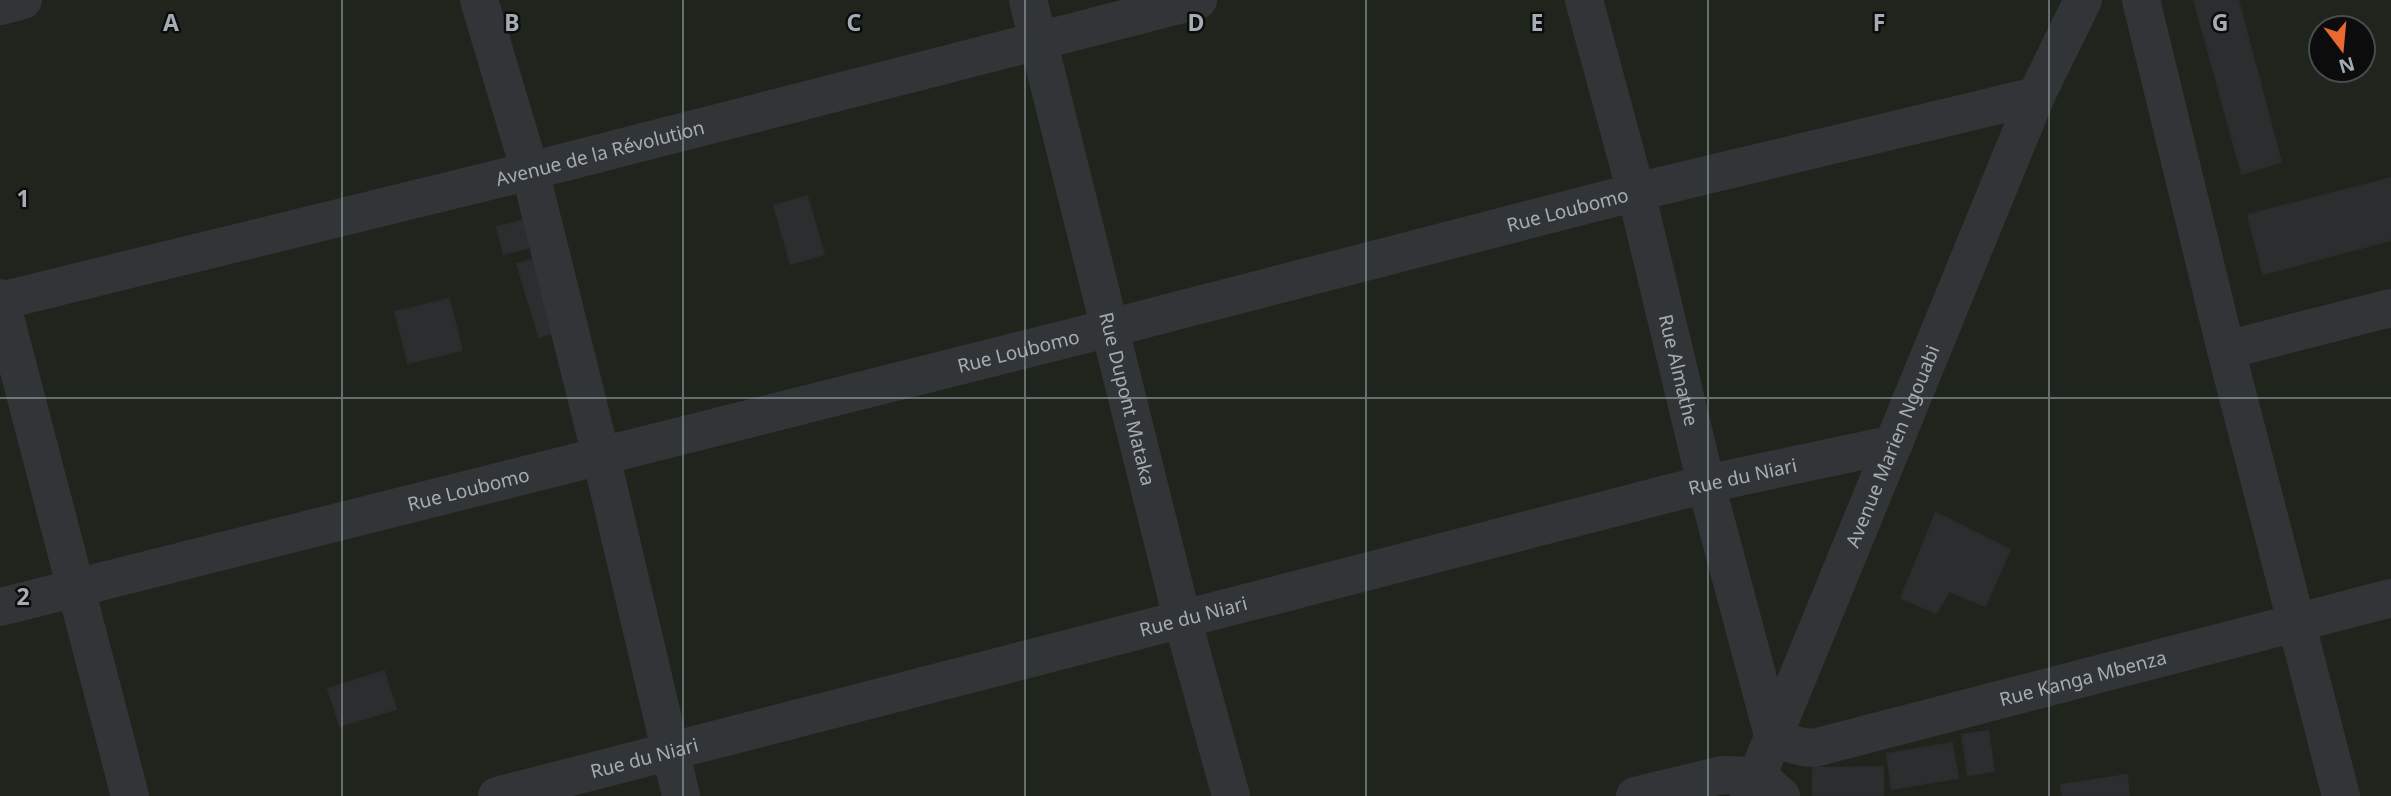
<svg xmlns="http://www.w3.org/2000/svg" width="2391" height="796" viewBox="0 0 2391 796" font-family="'Noto Sans',sans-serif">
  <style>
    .grass { fill: #1f251d; fill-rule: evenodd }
    .building { fill: #2c2d2e; stroke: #2b2c2e; stroke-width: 2 }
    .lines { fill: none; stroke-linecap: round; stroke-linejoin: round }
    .minor { stroke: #323537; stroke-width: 38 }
    .grid { fill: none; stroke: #a3adb3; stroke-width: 2; stroke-opacity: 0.55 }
    .labels { text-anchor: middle; stroke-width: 5; stroke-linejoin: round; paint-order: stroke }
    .street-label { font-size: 19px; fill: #a3adb3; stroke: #0c0c0d }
    .grid-label { font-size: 23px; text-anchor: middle; font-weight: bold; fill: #a3adb3; stroke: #0c0c0d; stroke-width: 5; stroke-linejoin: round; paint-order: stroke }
  </style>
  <rect width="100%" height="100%" fill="#111112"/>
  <!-- grass -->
  <path class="grass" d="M0,0H2391V796H0ZM2321,28H2363V70H2321Z"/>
  <!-- building -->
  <g class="building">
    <polygon points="2194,0 2238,0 2281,162 2242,174"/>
    <polygon points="2391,178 2391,240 2263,274 2248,215"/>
    <polygon points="807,196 824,254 791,264 774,206"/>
    <polygon points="532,218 539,245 504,254 497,227"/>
    <polygon points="541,257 563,330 539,337 517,264"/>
    <polygon points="449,299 462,350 408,363 395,312"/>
    <polygon points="1936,513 2010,550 1985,606 1949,591 1936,613 1901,598"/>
    <polygon points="384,671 396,709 340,726 328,689"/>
    <polygon points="1988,731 1994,771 1968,775 1962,735"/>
    <polygon points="1952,743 1958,778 1892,789 1887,754"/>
    <polygon points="1883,767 1883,796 1813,796 1813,768"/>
    <polygon points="2127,775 2129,796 2063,796 2061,785"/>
  </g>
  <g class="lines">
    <!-- minor -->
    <g class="minor">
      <polyline points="479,0 530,171 601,456 681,796"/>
      <path id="s1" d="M1028,0L1182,618L1231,796"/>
      <path id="s2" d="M1584,0L1636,192L1706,484L1774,739L1803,747L1814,748L2391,598"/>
      <polyline points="2141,0 2226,350 2341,796"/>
      <polyline points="0,6 23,0"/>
      <polyline points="0,298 130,796"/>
      <path id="s3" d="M0,301L530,171L1198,0"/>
      <polyline points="2226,350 2391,308"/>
      <path id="s4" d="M0,607L1110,328L1636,192L2036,96"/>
      <path id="s5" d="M497,796L1706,484L1894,444"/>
      <polyline points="1635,796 1722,775 1758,776 1781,796"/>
      <path id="s6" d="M1749,796L2036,96L2083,0"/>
    </g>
  </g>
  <!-- grid -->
  <path class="grid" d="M342,0V796M683,0V796M1025,0V796M1366,0V796M1708,0V796M2049,0V796M0,398H2391"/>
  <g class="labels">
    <!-- street labels -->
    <g class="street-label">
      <text dy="7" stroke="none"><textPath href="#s3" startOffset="618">Avenue de la Révolution</textPath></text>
      <text dy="7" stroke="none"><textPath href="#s4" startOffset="1617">Rue Loubomo</textPath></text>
      <text dy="7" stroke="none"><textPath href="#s4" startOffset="1050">Rue Loubomo</textPath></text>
      <text dy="7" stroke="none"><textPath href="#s2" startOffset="382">Rue Almathe</textPath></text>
      <text dy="7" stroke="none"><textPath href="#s1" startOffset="411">Rue Dupont Mataka</textPath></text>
      <text dy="7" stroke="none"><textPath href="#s6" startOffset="378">Avenue Marien Ngouabi</textPath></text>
      <text dy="7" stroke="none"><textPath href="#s5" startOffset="1286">Rue du Niari</textPath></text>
      <text dy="7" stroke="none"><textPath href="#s4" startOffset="483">Rue Loubomo</textPath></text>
      <text dy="7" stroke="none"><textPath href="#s5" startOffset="719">Rue du Niari</textPath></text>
      <text dy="7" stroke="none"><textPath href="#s2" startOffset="1082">Rue Kanga Mbenza</textPath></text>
      <text dy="7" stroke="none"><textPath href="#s5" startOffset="152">Rue du Niari</textPath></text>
    </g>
  </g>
  <g class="grid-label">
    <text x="171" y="31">A</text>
    <text x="512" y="31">B</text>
    <text x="854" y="31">C</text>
    <text x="1196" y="31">D</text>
    <text x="1537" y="31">E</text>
    <text x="1879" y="31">F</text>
    <text x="2220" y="31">G</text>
    <text x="23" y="207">1</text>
    <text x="23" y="605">2</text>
  </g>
  <!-- north arrow -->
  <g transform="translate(2342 49) rotate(164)"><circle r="33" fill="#0c0c0d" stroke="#484c4f" stroke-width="2"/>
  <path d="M0-5L12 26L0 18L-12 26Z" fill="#ea6931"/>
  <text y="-10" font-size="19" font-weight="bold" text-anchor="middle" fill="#a3adb3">N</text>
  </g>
</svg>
